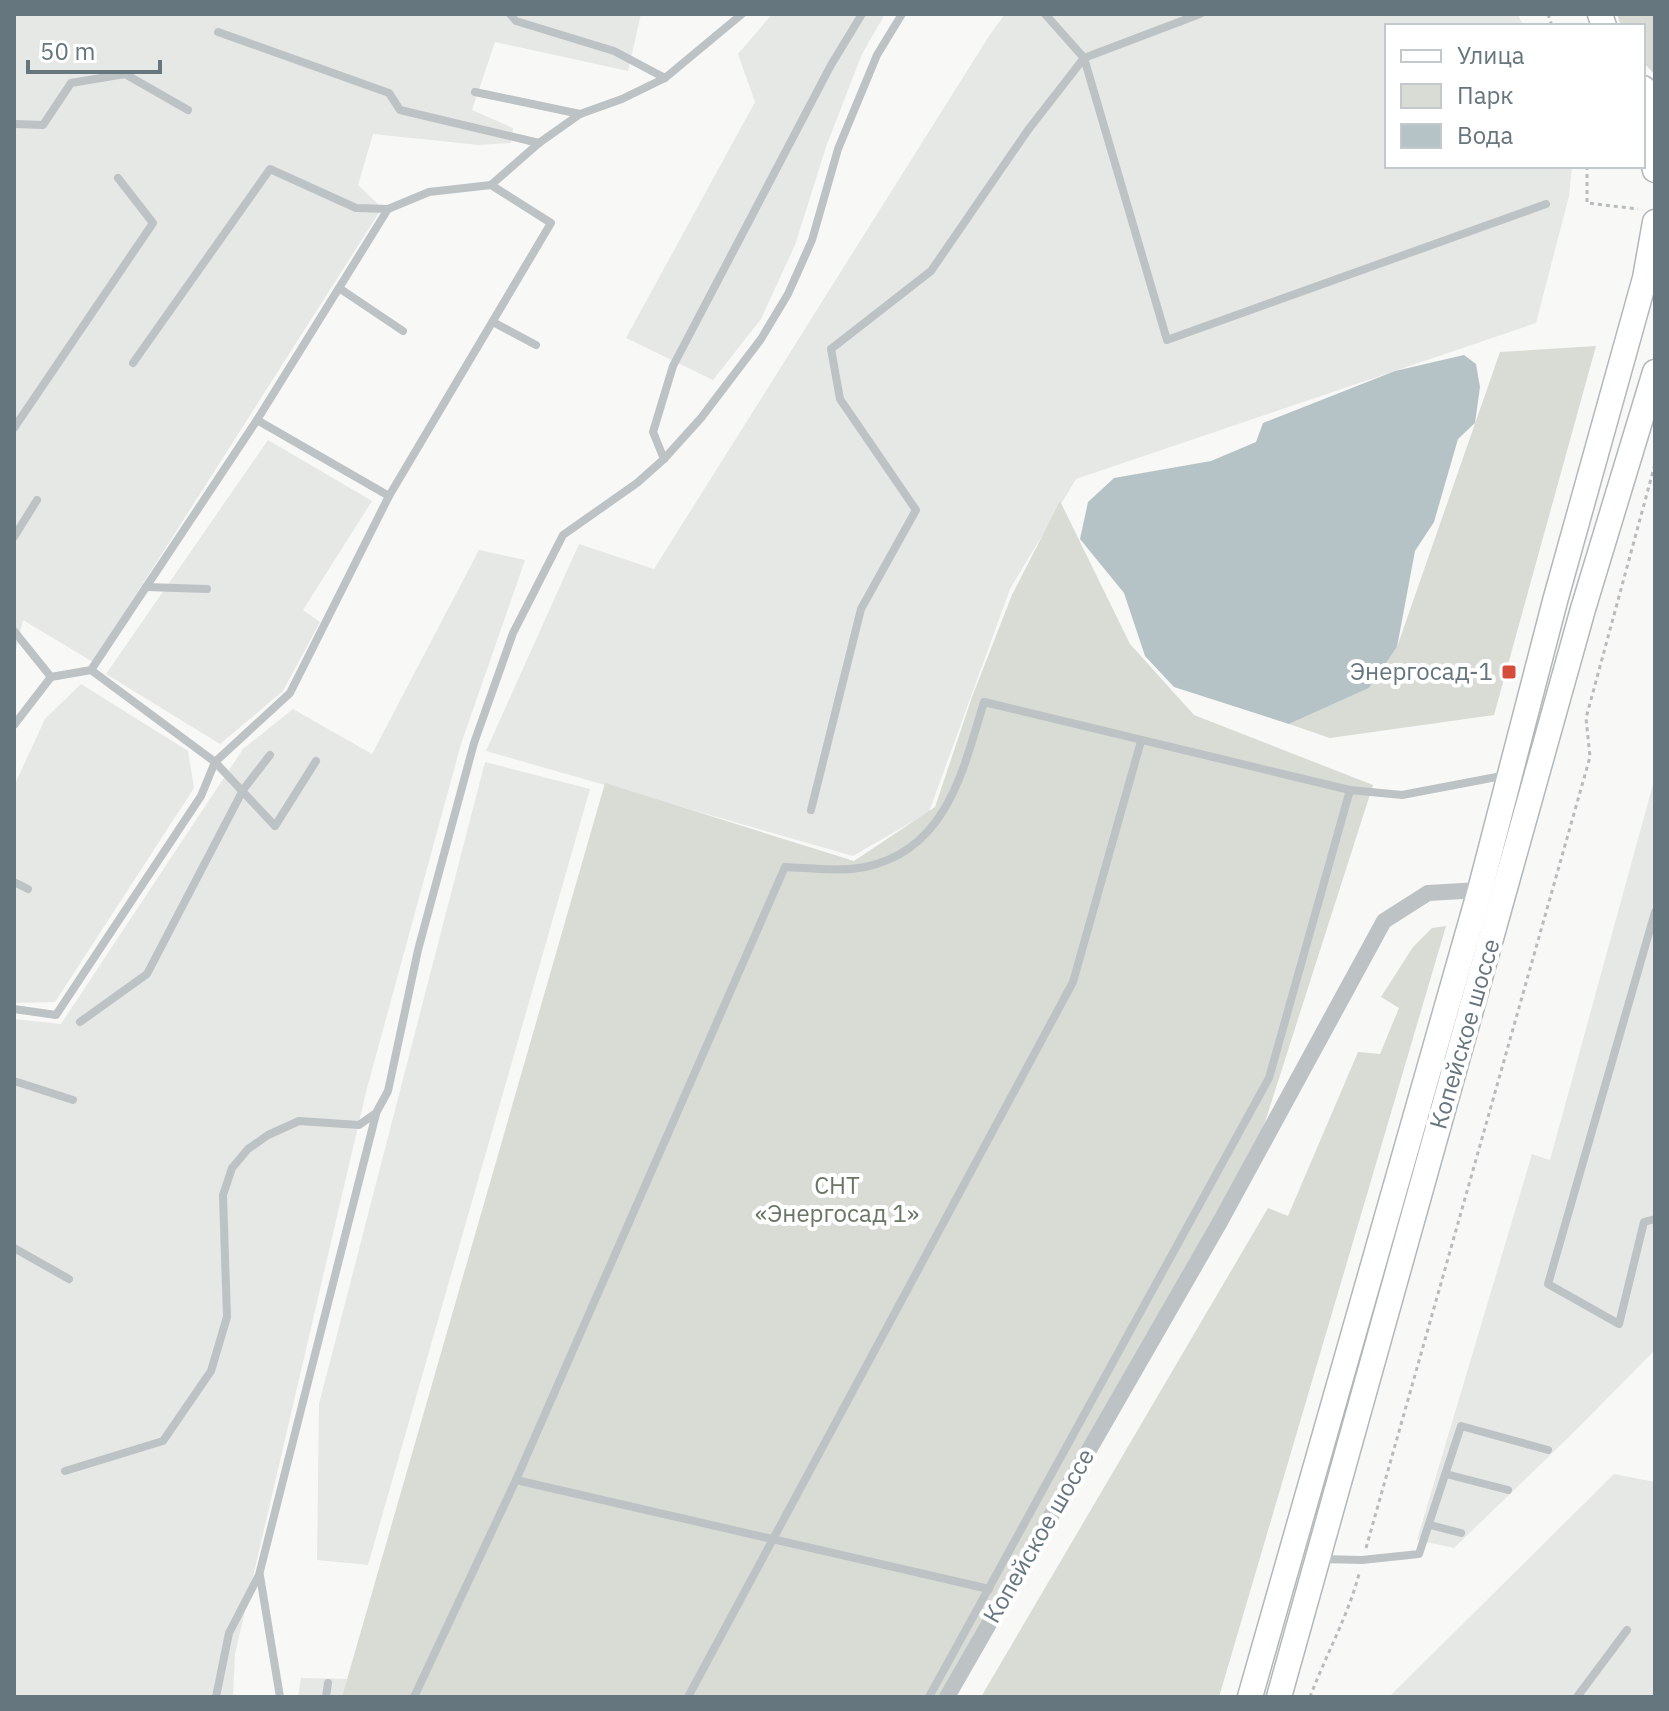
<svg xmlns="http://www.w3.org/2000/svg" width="1669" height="1711" viewBox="0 0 1669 1711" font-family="'IBM Plex Sans',sans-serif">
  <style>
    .built { fill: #e6e8e6 }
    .green { fill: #d8dcd5 }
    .water { fill: #b6c3c6 }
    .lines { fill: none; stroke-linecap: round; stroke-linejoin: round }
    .primary-casing { stroke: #b1b7ba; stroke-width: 27 }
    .path { stroke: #b8bcbe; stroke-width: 3; stroke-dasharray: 4 4; stroke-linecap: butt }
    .service { stroke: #bdc2c5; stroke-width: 8 }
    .minor { stroke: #bdc2c5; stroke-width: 16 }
    .primary { stroke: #fff; stroke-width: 24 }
    .poi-dot { fill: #d34d3a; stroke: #fff; stroke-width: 3 }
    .labels { text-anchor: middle; stroke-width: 8; stroke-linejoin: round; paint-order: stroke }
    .poi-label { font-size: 24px; fill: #66767e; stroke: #fff; text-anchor: end }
    .street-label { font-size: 24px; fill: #66767e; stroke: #fff }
    .park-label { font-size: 24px; fill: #697664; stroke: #fff }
  </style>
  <rect width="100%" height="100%" fill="#f8f8f6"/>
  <!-- built -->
  <g class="built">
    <polygon points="14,14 641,14 628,71 495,42 472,110 513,128 511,143 479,145 373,134 358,185 382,208 93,662 23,620 14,658"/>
    <polygon points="772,14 885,14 862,54 827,144 795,245 761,319 713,380 626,338 755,102 738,54"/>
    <polygon points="1005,14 1518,14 1523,26 1387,26 1387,166 1572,166 1569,196 1536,323 1076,479 1010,589 929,812 853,856 486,751 579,544 654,569 989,36"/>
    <polygon points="268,440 372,501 303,610 320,622 283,691 220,744 106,674"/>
    <polygon points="479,550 525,560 461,744 366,1092 235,1654 233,1697 14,1697 14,1019 61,1024 243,749 293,709 372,754"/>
    <polygon points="81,684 188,751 194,788 55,1002 14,1003 14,786 45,719"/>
    <polygon points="485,762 590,789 368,1565 317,1560 319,1404"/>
    <polygon points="1655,777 1655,1350 1573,1433 1454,1548 1417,1540 1532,1154 1550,1160"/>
    <polygon points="1614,1474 1655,1482 1655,1697 1389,1697"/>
    <polygon points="301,1678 348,1679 343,1697 298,1697"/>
  </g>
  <!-- green -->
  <g class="green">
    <polygon points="1617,14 1655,14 1655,75 1643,62 1643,26 1621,26"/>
    <polygon points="1596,346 1494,715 1330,738 1289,724 1369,688 1397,647 1500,352"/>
    <polygon points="1060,501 1130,644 1194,715 1373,785 1257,1147 940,1697 342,1697 605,783 854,861 935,807 972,697 1012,595"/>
    <polygon points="1446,926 1219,1697 981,1697 1268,1208 1288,1216 1358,1052 1380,1054 1399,1008 1381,997 1413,947 1432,928"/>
  </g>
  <!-- water -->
  <polygon class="water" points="1464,355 1476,364 1480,387 1475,423 1458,439 1434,522 1415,551 1397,647 1369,688 1289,724 1174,687 1145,656 1124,593 1080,539 1088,502 1114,478 1211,461 1256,442 1263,423 1395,371"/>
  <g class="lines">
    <!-- primary casing -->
    <g class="primary-casing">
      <g id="primary">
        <polyline points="1600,14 1604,26"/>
        <polyline points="1643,88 1655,99"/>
        <polyline points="1643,115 1655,170"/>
        <polyline points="1250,1697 1480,890 1555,601 1645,278 1655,222"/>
        <polyline points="1279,1697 1583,609 1655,372"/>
      </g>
    </g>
    <!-- path -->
    <g class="path">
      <polyline points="1548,14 1552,26"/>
      <polyline points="1587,166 1587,203 1638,209"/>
      <polyline points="1366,1548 1590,757 1586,718 1655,464"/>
      <path d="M1310,1697C1325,1657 1348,1616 1359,1574"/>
    </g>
    <!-- service -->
    <g class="service">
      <polyline points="510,14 516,21 614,51 665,78"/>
      <polyline points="1045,14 1084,58 1167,340 1546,204"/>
      <polyline points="218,32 389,93 400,110 539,143"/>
      <polyline points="475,92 580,114"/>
      <polyline points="14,124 43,125 71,83 125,74 188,110"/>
      <polyline points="339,288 403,331"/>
      <polyline points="493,322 536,345"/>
      <polyline points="133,363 270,169 356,208 388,209"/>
      <polyline points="257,420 389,496"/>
      <polyline points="14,428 153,223 118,178"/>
      <polyline points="664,459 653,432 673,366 831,65 862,14"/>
      <polyline points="14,537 37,500"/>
      <polyline points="146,587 207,589"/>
      <polyline points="14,631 51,677"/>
      <polyline points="91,670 215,762 275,826 316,761"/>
      <polyline points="14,725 51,677 91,670 257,420 388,209 429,192 491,185 539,143 580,114 622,99 665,78 742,14"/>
      <polyline points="811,810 861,609 916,510 840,399 831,349 931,271 1028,130 1084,58 1200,14"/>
      <polyline points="14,882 28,889"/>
      <polyline points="1655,912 1548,1284 1619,1324 1644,1222 1655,1219"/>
      <polyline points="14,1009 56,1015 201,796 215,762 290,693 389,496 551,223 491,185"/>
      <polyline points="80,1022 147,974 243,790 270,755"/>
      <polyline points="14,1081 73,1100"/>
      <polyline points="14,1248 69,1279"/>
      <polyline points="65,1471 163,1441 211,1371 227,1317 223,1195 232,1168 248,1149 268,1135 299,1121 359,1125 376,1113 388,1091 418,950 474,743 513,633 563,535 637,483 664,459 701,418 761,339 788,294 812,240 838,149 877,55 902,14"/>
      <polyline points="1446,1474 1508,1490"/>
      <polyline points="516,1480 989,1589"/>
      <polyline points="1430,1525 1461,1533"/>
      <polyline points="1321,1559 1362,1560 1419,1554 1461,1426 1548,1450"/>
      <polyline points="260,1576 280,1697"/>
      <polyline points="216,1697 229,1633 259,1575 376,1114"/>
      <polyline points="326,1697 328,1683"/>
      <path d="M414,1697L516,1480L785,867C810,868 840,872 865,867C947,850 963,770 984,702L1350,790L1402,795L1507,775"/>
      <polyline points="688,1697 1073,982 1141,741"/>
      <polyline points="929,1697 1269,1078 1350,790"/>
      <polyline points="1577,1697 1627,1630"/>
    </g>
    <!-- minor -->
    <polyline class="minor" points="947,1697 1220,1222 1384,921 1428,893 1480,890"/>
    <!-- primary -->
    <use href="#primary" class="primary"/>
  </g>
  <!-- markers -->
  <rect class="poi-dot" x="1501" y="664" width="16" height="16" rx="4"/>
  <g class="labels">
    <!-- poi labels -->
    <g class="poi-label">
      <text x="1493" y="680">Энергосад-1</text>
    </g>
    <!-- street labels -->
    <g class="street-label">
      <text transform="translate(1465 1034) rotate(-74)" y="8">Копейское шоссе</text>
      <text transform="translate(1039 1536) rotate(-60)" y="8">Копейское шоссе</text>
    </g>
    <!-- park labels -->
    <g class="park-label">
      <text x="837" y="1194">СНТ<tspan x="837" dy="28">«Энергосад 1»</tspan></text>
    </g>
  </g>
  <!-- border -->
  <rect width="1669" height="1711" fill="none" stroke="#66767e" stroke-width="32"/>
  <!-- legend -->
  <rect x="1385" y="24" width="260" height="144" fill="#ffffff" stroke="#c2c8cb" stroke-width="2"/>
  <rect x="1401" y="50" width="40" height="12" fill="#ffffff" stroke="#c2c8cb" stroke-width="2"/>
  <text x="1457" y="64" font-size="24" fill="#66767e">Улица</text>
  <rect x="1401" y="84" width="40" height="24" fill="#d8dcd5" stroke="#c2c8cb" stroke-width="2"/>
  <text x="1457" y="104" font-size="24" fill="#66767e">Парк</text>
  <rect x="1401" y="124" width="40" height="24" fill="#b6c3c6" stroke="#c2c8cb" stroke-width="2"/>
  <text x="1457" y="144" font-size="24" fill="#66767e">Вода</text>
  <!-- scale -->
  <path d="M28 60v12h132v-12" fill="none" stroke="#66767e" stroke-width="4"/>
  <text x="40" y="60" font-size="24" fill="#66767e" stroke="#ffffff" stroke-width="6" paint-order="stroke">50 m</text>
</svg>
